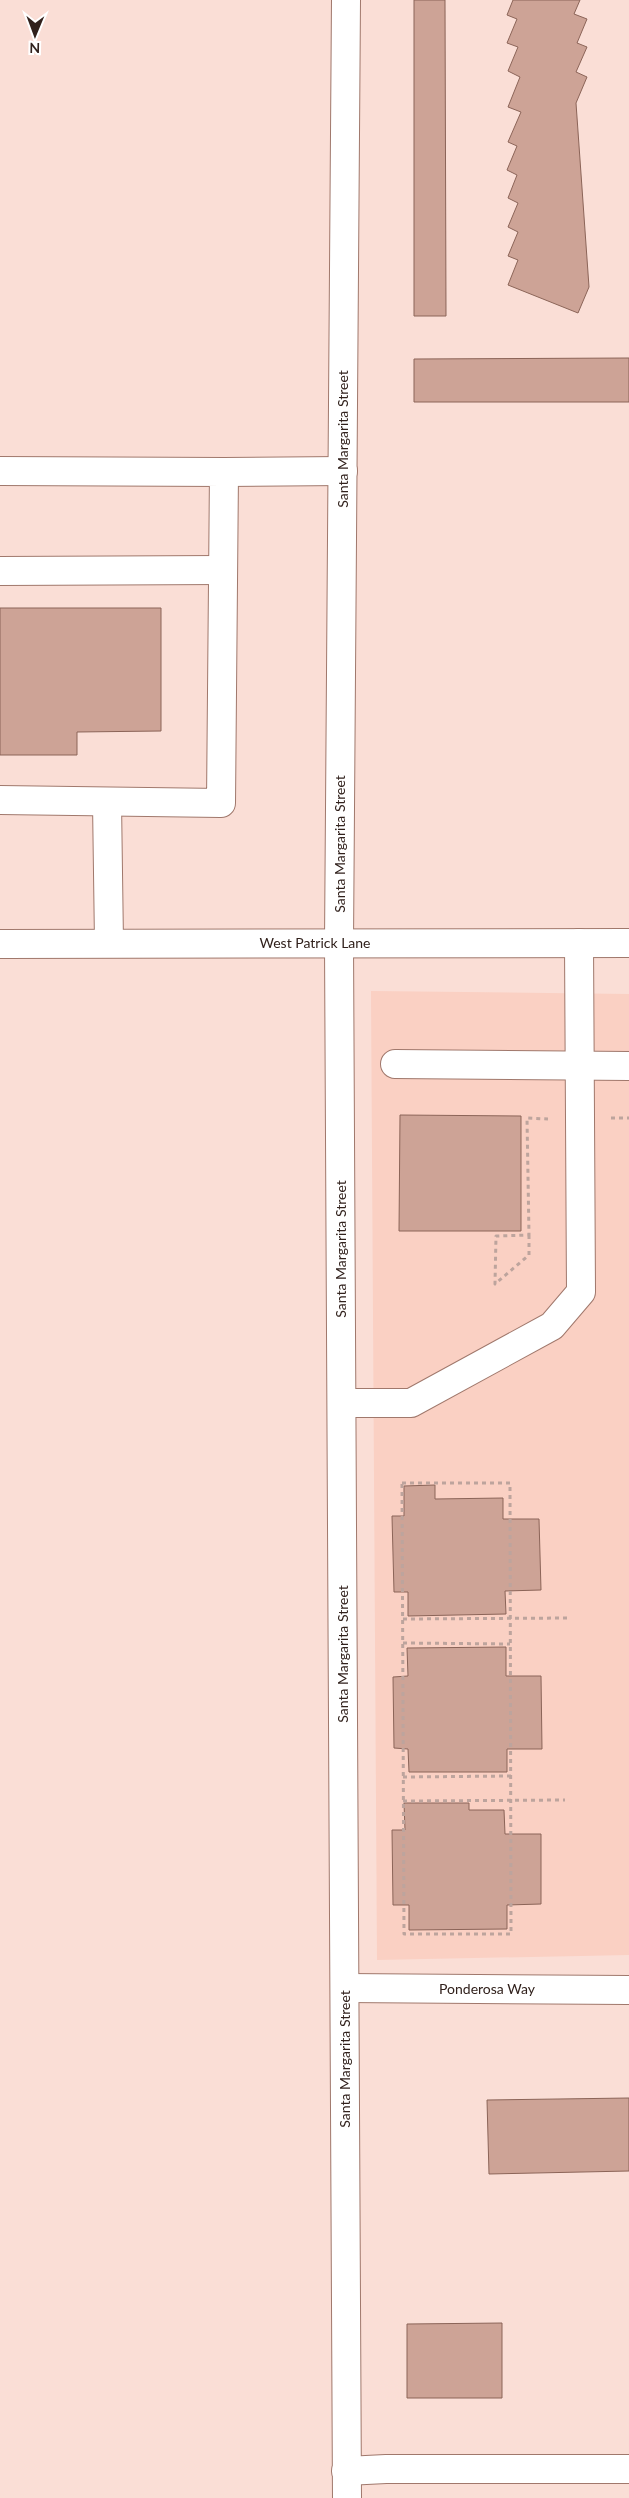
<svg xmlns="http://www.w3.org/2000/svg" width="629" height="2498" viewBox="0 0 629 2498" font-family="Lato,sans-serif">
  <style>
    .built { fill: #fad0c3 }
    .building { fill: #cda396; stroke: #8b6458 }
    .lines { fill: none; stroke-linecap: round; stroke-linejoin: round }
    .minor-casing { stroke: #a0786c; stroke-width: 30 }
    .path { stroke: #bda49d; stroke-width: 3; stroke-dasharray: 4 4; stroke-linecap: butt }
    .minor { stroke: #fff; stroke-width: 28 }
    .labels { text-anchor: middle; stroke-width: 4; stroke-linejoin: round; paint-order: stroke }
    .street-label { font-size: 14px; fill: #31211c; stroke: #fff }
  </style>
  <rect width="100%" height="100%" fill="#faded6"/>
  <!-- built -->
  <polygon class="built" points="371,991 629,994 629,1955 377,1960"/>
  <!-- building -->
  <g class="building">
    <polygon points="414,0 445,0 446,316 414,316"/>
    <polygon points="513,0 580,0 574,14 587,19 577,43 587,47 576,72 587,77 576,103 589,287 578,313 508,285 518,260 508,256 518,232 508,227 518,203 508,198 517,175 507,170 517,146 508,142 521,112 508,107 520,77 508,71 518,47 507,43 517,19 507,15"/>
    <polygon points="629,358 629,402 414,402 414,359"/>
    <polygon points="0,608 161,608 161,731 77,732 77,755 0,755"/>
    <polygon points="400,1115 521,1116 521,1231 399,1231"/>
    <polygon points="435,1485 435,1499 503,1498 503,1519 539,1519 541,1590 505,1591 506,1614 408,1616 408,1592 394,1592 392,1516 404,1516 404,1486"/>
    <polygon points="506,1647 506,1676 541,1676 542,1749 507,1749 507,1772 409,1772 408,1749 394,1748 393,1677 408,1676 407,1648"/>
    <polygon points="404,1803 469,1803 469,1810 504,1810 505,1834 541,1834 541,1904 507,1905 507,1929 409,1930 409,1905 393,1905 392,1830 405,1830"/>
    <polygon points="629,2098 629,2171 489,2174 487,2100"/>
    <polygon points="502,2323 502,2398 407,2398 407,2324"/>
  </g>
  <g class="lines">
    <!-- minor casing -->
    <g class="minor-casing">
      <g id="minor">
        <polyline points="346,0 339,943 347,2498"/>
        <polyline points="0,471 224,472 221,803 0,800"/>
        <polyline points="224,472 343,471"/>
        <polyline points="0,571 223,570"/>
        <polyline points="107,802 109,943"/>
        <polyline points="0,944 629,943"/>
        <polyline points="395,1064 629,1066"/>
        <polyline points="343,1403 411,1403 552,1326 581,1292 579,943"/>
        <polyline points="345,1988 629,1990"/>
        <polyline points="346,2471 386,2469 629,2469"/>
      </g>
    </g>
    <!-- path -->
    <g class="path">
      <polyline points="611,1118 629,1118"/>
      <polyline points="529,1235 529,1255 495,1284 496,1236 529,1235 527,1118 548,1119"/>
      <polygon points="402,1483 510,1483 511,1934 404,1934"/>
      <polyline points="403,1619 568,1618"/>
      <polyline points="403,1643 510,1644"/>
      <polyline points="403,1777 511,1776"/>
      <polyline points="403,1801 565,1800"/>
    </g>
    <!-- minor -->
    <use href="#minor" class="minor"/>
  </g>
  <g class="labels">
    <!-- street labels -->
    <g class="street-label">
      <text transform="translate(343 439) rotate(-90)" y="5">Santa Margarita Street</text>
      <text transform="translate(340 844) rotate(-90)" y="5">Santa Margarita Street</text>
      <text x="315" y="948">West Patrick Lane</text>
      <text transform="translate(341 1249) rotate(-90)" y="5">Santa Margarita Street</text>
      <text transform="translate(343 1654) rotate(-90)" y="5">Santa Margarita Street</text>
      <text x="487" y="1994">Ponderosa Way</text>
      <text transform="translate(345 2059) rotate(-90)" y="5">Santa Margarita Street</text>
    </g>
  </g>
  <!-- north arrow -->
  <g transform="translate(35 35) rotate(181)" stroke="#ffffff" stroke-width="4" paint-order="stroke">
  <path d="M0-4L9 19L0 12L-9 19Z" fill="#31211c"/>
  <text y="-8" font-size="14" font-weight="bold" text-anchor="middle" fill="#31211c">N</text>
  </g>
</svg>
